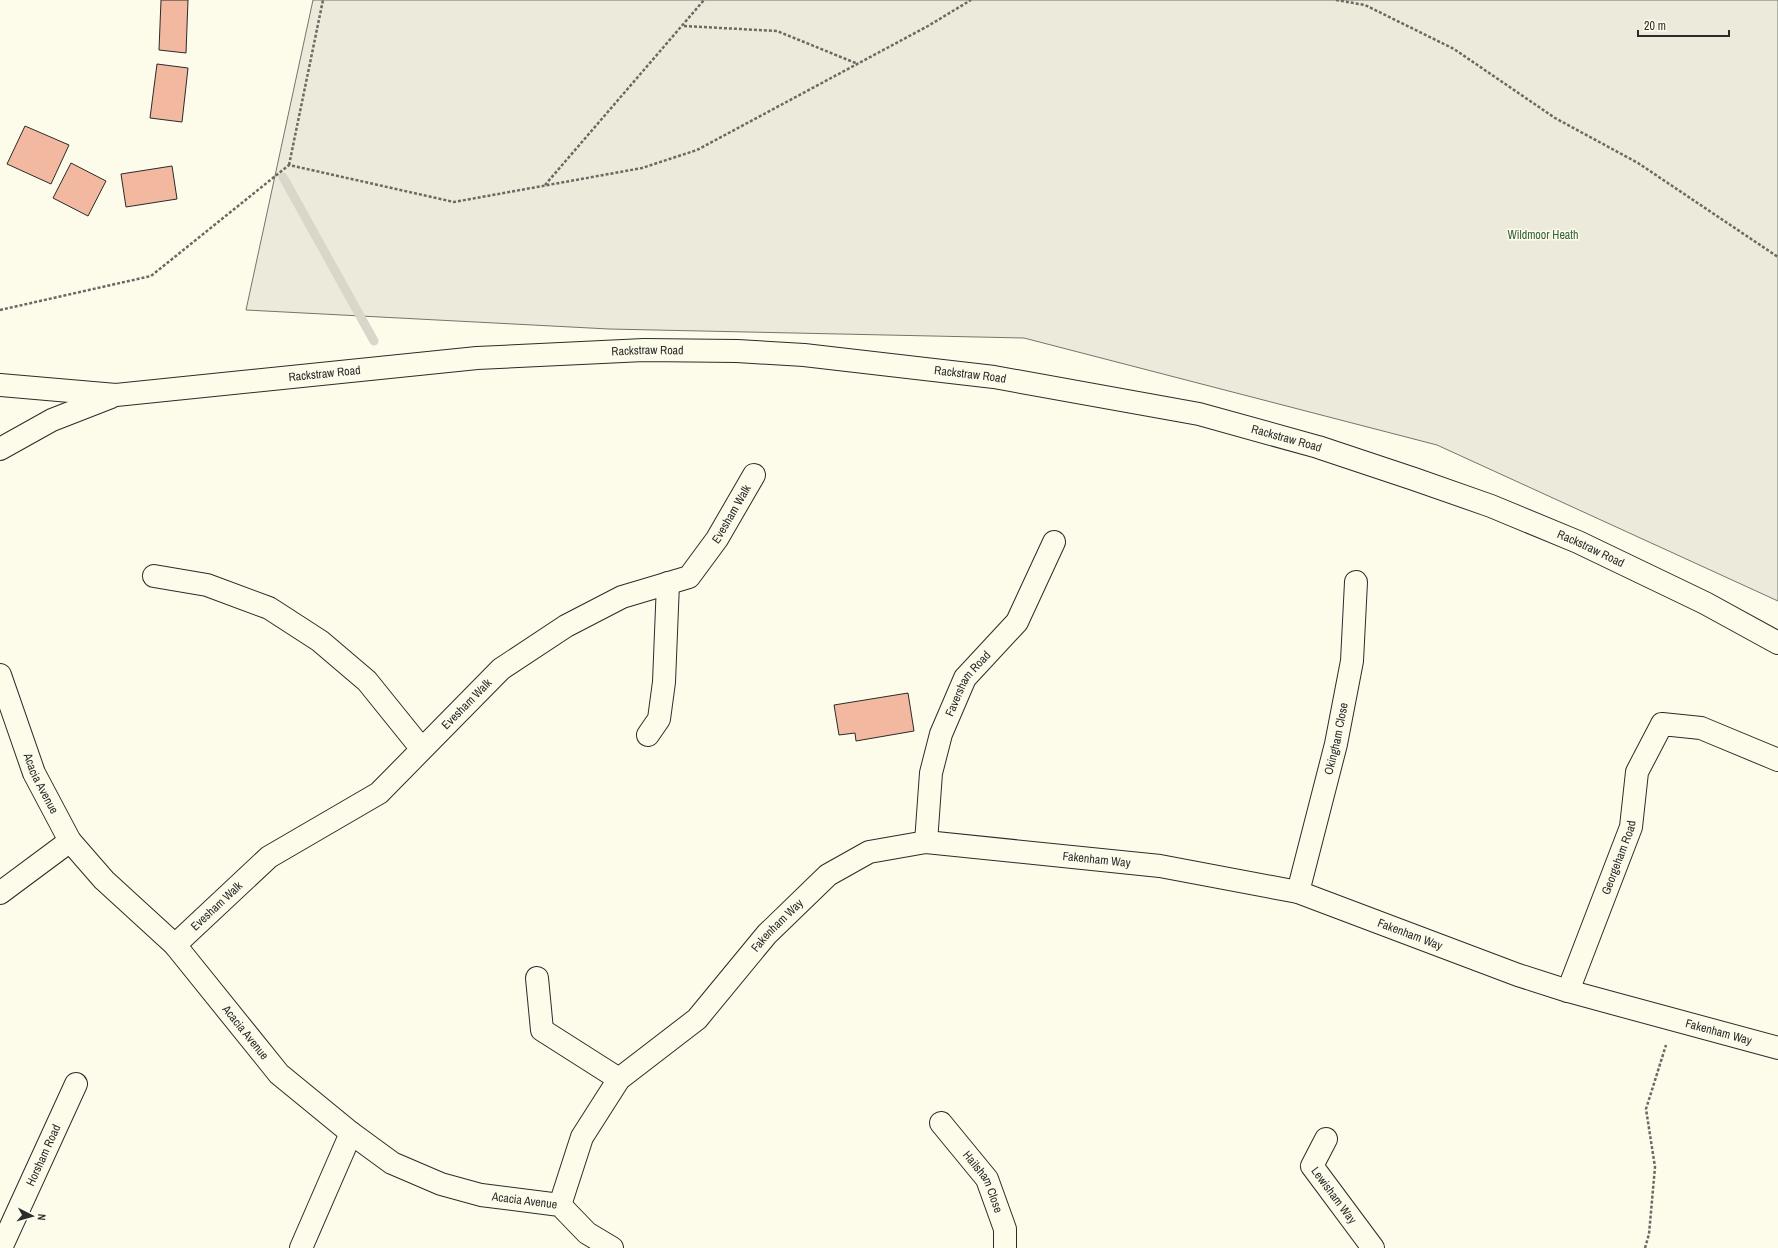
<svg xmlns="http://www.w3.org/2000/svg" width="1778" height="1248" viewBox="0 0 1778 1248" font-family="'Archivo Narrow',sans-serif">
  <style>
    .green { fill: #ecebdb; stroke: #74746e }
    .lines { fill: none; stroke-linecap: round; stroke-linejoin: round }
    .stream { stroke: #d8d7c9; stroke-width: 9 }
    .building { fill: #f2b8a0; stroke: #2b2b2b }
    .minor-casing { stroke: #2b2b2b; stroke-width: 24 }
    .major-casing { stroke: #2b2b2b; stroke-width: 24 }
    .path { stroke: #6a6964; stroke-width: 2.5; stroke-dasharray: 3 2; stroke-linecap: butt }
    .minor { stroke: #fdfbea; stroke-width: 22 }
    .major { stroke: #fdfbea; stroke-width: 22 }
    .labels { text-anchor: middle; stroke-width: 3; stroke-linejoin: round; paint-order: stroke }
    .park-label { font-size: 12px; fill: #34623c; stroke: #fdfbea }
    .street-label { font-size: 12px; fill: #2b2b2b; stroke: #fdfbea }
  </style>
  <rect width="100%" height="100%" fill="#fdfbea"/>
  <!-- green -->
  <polygon class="green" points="313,0 1778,0 1778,601 1437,445 1024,338 609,329 246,310"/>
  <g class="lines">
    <!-- stream -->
    <polyline class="stream" points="283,177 374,341"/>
  </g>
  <!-- building -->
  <g class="building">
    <polygon points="161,0 188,0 186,53 159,50"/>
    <polygon points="157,64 188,68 182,122 150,118"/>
    <polygon points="25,126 69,145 51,184 7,164"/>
    <polygon points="71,163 106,181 88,216 53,198"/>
    <polygon points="172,166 177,199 126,207 121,174"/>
    <polygon points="908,693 914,731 856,741 855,733 839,735 834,705"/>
  </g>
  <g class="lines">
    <!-- minor casing -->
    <g class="minor-casing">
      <g id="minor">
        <polyline points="154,576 207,585 269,608 320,641 367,681 421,748"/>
        <path id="s1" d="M0,675L34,773L70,841L104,880L175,945L279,1074L351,1133L392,1163L441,1184L481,1195L560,1205L587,1233L612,1248"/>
        <polyline points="648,735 659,719 664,682 668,583"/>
        <path id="s2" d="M926,842L931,773L941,734L965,678L1017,622L1054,542"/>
        <path id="s3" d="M1298,892L1336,744L1352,661L1356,582"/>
        <polyline points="0,893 70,841"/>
        <path id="s4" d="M175,945L269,857L379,793L501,669L566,626L622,597L689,577L717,539L754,475"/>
        <polyline points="537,978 542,1030 619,1079"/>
        <path id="s5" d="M1568,991L1631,827L1637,772L1662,724L1701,728L1778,760"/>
        <path id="s6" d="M941,1123L987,1179L1005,1229V1248"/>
        <path id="s7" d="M1326,1139L1312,1166L1373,1248"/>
        <path id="s8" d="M560,1205L582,1137L619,1079L697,1019L767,934L828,875L869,852L926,842L1160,866L1298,892L1518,975L1568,991L1778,1048"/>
        <path id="s9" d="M1,1248L76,1084"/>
        <polyline points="301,1248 351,1133"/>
      </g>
    </g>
    <!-- major casing -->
    <g class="major-casing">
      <g id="major">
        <path id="s10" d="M0,385L116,395L477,358L644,350L737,351L804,355L994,377L1199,414L1318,447L1414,479L1491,506L1578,542L1705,603L1778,643"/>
        <polyline points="0,449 52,420 111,397"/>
      </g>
    </g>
    <!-- path -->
    <g class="path">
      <polyline points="1336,0 1365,5 1454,49 1555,118 1638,163 1778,257"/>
      <polyline points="684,26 777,31 858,64"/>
      <polyline points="289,165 323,0"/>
      <polyline points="545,185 704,0"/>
      <polyline points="0,310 151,276 289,165 454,202 642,168 697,150 928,26 971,0"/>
      <polyline points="1645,1248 1649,1234 1655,1167 1646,1109 1666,1045"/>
    </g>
    <!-- minor -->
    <use href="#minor" class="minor"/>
    <!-- major -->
    <use href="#major" class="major"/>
  </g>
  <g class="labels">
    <!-- park labels -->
    <g class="park-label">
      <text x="1543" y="239">Wildmoor Heath</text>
    </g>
    <!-- street labels -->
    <g class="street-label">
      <text dy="4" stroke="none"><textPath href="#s10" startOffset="650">Rackstraw Road</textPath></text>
      <text dy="4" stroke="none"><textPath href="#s10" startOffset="326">Rackstraw Road</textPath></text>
      <text dy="4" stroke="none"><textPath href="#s10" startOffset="974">Rackstraw Road</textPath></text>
      <text dy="4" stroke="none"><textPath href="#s10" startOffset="1297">Rackstraw Road</textPath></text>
      <text dy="4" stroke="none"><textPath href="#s4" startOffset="717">Evesham Walk</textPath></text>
      <text dy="4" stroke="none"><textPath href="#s10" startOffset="1621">Rackstraw Road</textPath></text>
      <text dy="4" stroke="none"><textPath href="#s2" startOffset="167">Faversham Road</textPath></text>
      <text dy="4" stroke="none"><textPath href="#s4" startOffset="381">Evesham Walk</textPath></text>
      <text dy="4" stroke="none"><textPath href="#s3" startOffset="158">Okingham Close</textPath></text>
      <text dy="4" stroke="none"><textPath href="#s1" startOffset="116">Acacia Avenue</textPath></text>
      <text dy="4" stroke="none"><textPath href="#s5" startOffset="143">Georgeham Road</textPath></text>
      <text dy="4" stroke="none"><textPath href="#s8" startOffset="710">Fakenham Way</textPath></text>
      <text dy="4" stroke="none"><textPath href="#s4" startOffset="57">Evesham Walk</textPath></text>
      <text dy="4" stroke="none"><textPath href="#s8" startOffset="362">Fakenham Way</textPath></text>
      <text dy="4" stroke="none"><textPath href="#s8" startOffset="1034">Fakenham Way</textPath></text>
      <text dy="4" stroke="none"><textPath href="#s1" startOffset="441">Acacia Avenue</textPath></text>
      <text dy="4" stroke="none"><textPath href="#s8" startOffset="1358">Fakenham Way</textPath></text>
      <text dy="4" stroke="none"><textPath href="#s9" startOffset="102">Horsham Road</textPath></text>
      <text dy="4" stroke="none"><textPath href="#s6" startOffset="73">Hailsham Close</textPath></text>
      <text dy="4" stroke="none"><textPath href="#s7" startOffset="67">Lewisham Way</textPath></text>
      <text dy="4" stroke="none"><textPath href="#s1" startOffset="777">Acacia Avenue</textPath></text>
    </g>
  </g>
  <!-- north arrow -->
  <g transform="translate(32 1216) rotate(96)" stroke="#fdfbea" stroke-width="3" paint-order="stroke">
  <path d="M0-3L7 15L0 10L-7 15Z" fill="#2b2b2b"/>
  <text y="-6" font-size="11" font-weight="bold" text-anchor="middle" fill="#2b2b2b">N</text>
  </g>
  <!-- scale -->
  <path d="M1638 30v6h91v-6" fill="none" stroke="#2b2b2b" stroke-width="2"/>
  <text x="1644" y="30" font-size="12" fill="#2b2b2b" stroke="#fdfbea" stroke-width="3" paint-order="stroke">20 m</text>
</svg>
